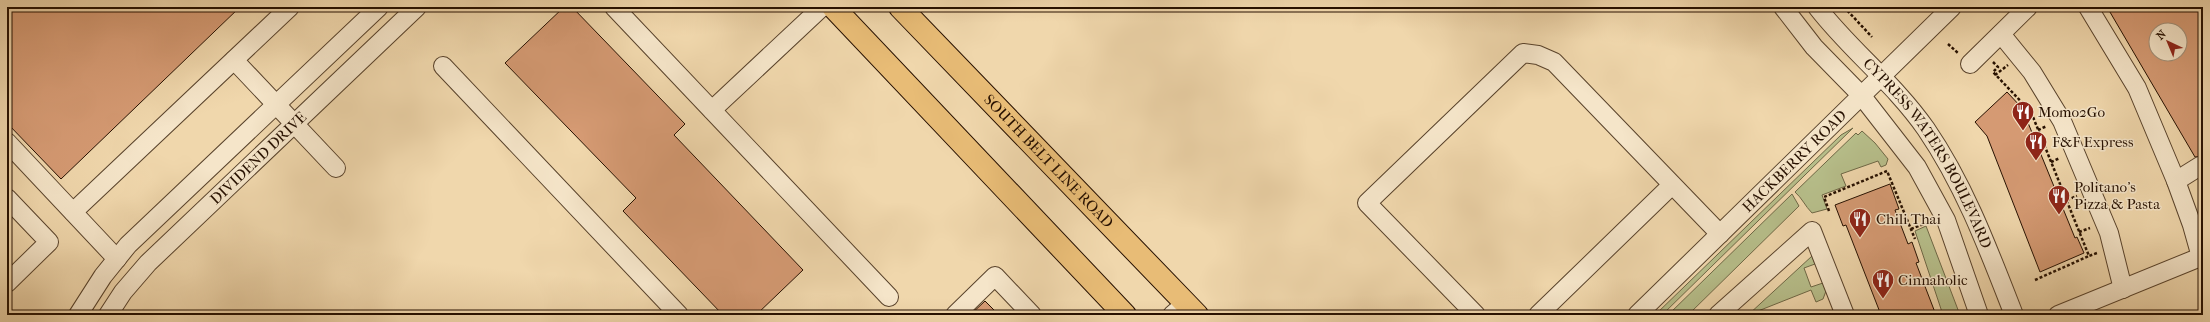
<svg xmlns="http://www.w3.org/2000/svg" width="2210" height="322" viewBox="0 0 2210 322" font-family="'IM FELL French Canon',serif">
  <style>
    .green { fill: #b7bf8b; stroke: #6e6846 }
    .building { fill: #d59a73; stroke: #261000; fill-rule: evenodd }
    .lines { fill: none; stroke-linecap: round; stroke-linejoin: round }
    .minor-casing { stroke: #58422b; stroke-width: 20 }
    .major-casing { stroke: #261000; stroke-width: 24 }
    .path { stroke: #261000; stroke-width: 2.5; stroke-dasharray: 3 2; stroke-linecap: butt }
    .minor { stroke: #f5e5c9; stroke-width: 18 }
    .major { stroke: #e8bc76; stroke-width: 22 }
    .labels { text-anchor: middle; stroke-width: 3; stroke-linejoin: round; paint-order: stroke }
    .poi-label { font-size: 15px; fill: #261000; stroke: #f5e5c9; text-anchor: start }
    .street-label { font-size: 15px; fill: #261000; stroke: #f5e5c9 }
  </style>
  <rect width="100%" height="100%" fill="#f0d7ac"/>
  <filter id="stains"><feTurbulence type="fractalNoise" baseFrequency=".005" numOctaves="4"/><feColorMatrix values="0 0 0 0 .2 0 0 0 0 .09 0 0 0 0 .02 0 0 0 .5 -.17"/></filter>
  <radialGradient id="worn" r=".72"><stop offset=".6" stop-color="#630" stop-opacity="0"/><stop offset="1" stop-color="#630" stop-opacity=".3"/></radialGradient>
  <!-- green -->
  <g class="green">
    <polygon points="1853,128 1662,315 1655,315 1841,135"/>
    <path d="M1862,131L1875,143L1888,159L1886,165L1881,167L1878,161L1841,174L1846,186L1822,195L1827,209L1812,213C1805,206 1802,198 1795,192L1856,133L1858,135Z"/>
    <polygon points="1792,194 1799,206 1688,315 1668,315"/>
    <polygon points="1926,226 1960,315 1943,315 1915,231"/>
    <polygon points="1812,256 1815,264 1804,268 1811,287 1823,283 1826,291 1823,299 1816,302 1811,290 1753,313 1754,315 1748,315"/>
  </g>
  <!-- building -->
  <g class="building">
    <polygon points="7,7 240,7 61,179 7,123"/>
    <polygon points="564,7 572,7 685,124 674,135 803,270 756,315 723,315 623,211 636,198 505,63"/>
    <path d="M2107,7H2203V156L2195,157ZM2156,30H2180V54H2156Z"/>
    <polygon points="2007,92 2022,108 2075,238 2077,237 2084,253 2040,272 1987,136 1975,122"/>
    <polygon points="1890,184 1899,209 1895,210 1908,244 1912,242 1919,262 1916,263 1936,315 1881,315 1846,225 1843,226 1835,205"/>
    <polygon points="985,301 999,315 970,315"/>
  </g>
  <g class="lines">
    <!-- minor casing -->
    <g class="minor-casing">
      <g id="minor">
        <polyline points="614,7 889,297"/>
        <polyline points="1783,7 1814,47 1861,95 1917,167 1946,220 1979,315"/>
        <path id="s1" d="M1817,7C1850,50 1894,83 1926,129C1965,186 1989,251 2014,315"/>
        <polyline points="2088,7 2137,88 2176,181 2192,225 2201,257"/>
        <polyline points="2001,34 2032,72 2062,121 2109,233 2123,289"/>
        <polyline points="234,60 336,168"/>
        <polyline points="1970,64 2028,7"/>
        <polyline points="443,66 679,315"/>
        <polyline points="712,110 822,7"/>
        <polyline points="7,142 117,259"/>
        <polyline points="2176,181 2200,166"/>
        <polyline points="7,198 49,242 7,283"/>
        <polyline points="73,212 290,7"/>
        <polyline points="78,315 103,276 128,245 379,7"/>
        <path id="s2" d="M108,315L123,292L148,263L417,7"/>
        <polyline points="955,315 995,276 1032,315"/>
        <polyline points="1172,315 1186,303"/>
        <polyline points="1476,315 1367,203 1523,53 1538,55 1554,62 1720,234"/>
        <polyline points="1538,315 1672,185"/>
        <path id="s3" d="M1637,315L1952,7"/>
        <polyline points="1718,315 1812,231 1845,315"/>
        <polyline points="2058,315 2203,256"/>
      </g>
    </g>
    <!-- major casing -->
    <g class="major-casing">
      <g id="major">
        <polyline points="833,7 1125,315"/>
        <path id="s4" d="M900,7L1197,315"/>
      </g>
    </g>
    <!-- path -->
    <g class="path">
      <polyline points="1844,7 1872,37"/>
      <polyline points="1948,44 1958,53"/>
      <polyline points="1993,62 1998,67 1993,72 2031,112 2089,256 2097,253"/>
      <polyline points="1995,75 2008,65"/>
      <polyline points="2038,130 2047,126"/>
      <polyline points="2051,162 2060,158"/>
      <polyline points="2067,200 2077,196"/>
      <polyline points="1829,211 1824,197 1887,171 1915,239"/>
      <polyline points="1911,229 1926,223"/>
      <polyline points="2079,232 2090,228"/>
      <polyline points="2035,280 2089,256"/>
    </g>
    <!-- minor -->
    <use href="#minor" class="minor"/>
    <!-- major -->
    <use href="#major" class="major"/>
  </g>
  <!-- icons -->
  <defs>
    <g id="restaurant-pin" transform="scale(1.15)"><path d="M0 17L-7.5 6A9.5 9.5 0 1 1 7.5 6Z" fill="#8f2418" stroke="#f5e5c9"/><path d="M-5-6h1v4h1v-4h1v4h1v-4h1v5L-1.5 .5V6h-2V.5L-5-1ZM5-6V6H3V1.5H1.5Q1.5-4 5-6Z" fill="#fff"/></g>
  </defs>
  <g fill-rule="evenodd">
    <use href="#restaurant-pin" x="2023" y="112"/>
    <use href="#restaurant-pin" x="2036" y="142"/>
    <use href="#restaurant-pin" x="2059" y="196"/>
    <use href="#restaurant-pin" x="1860" y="219"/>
    <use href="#restaurant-pin" x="1883" y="280"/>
  </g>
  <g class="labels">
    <!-- poi labels -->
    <g class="poi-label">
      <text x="2038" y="117">Momo2Go</text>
      <text x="2052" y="147">F&amp;F Express</text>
      <text x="2074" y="192">Politano's<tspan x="2074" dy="17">Pizza &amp; Pasta</tspan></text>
      <text x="1876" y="224">Chili Thai</text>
      <text x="1898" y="285">Cinnaholic</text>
    </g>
    <!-- street labels -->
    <g class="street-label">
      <text dy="5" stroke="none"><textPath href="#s1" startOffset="185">CYPRESS WATERS BOULEVARD</textPath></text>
      <text dy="5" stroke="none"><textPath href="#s2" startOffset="218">DIVIDEND DRIVE</textPath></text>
      <text dy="5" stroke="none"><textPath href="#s4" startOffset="214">SOUTH BELT LINE ROAD</textPath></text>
      <text dy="5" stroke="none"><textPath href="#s3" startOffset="220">HACKBERRY ROAD</textPath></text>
    </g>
  </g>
  <!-- margin -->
  <rect width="2210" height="322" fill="none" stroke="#f0d7ac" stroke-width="24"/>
  <rect x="8" y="8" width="2194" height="306" fill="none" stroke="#261000" stroke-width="2"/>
  <rect x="12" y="12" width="2186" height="298" fill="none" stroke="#261000"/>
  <!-- north arrow -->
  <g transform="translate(2168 42) rotate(316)"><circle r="19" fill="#f5e5c9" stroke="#a29079"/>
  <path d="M0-3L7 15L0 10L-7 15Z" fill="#8f2418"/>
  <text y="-6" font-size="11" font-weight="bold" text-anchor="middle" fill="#261000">N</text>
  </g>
  <rect width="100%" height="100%" filter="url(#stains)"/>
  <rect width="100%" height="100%" fill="url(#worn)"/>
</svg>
